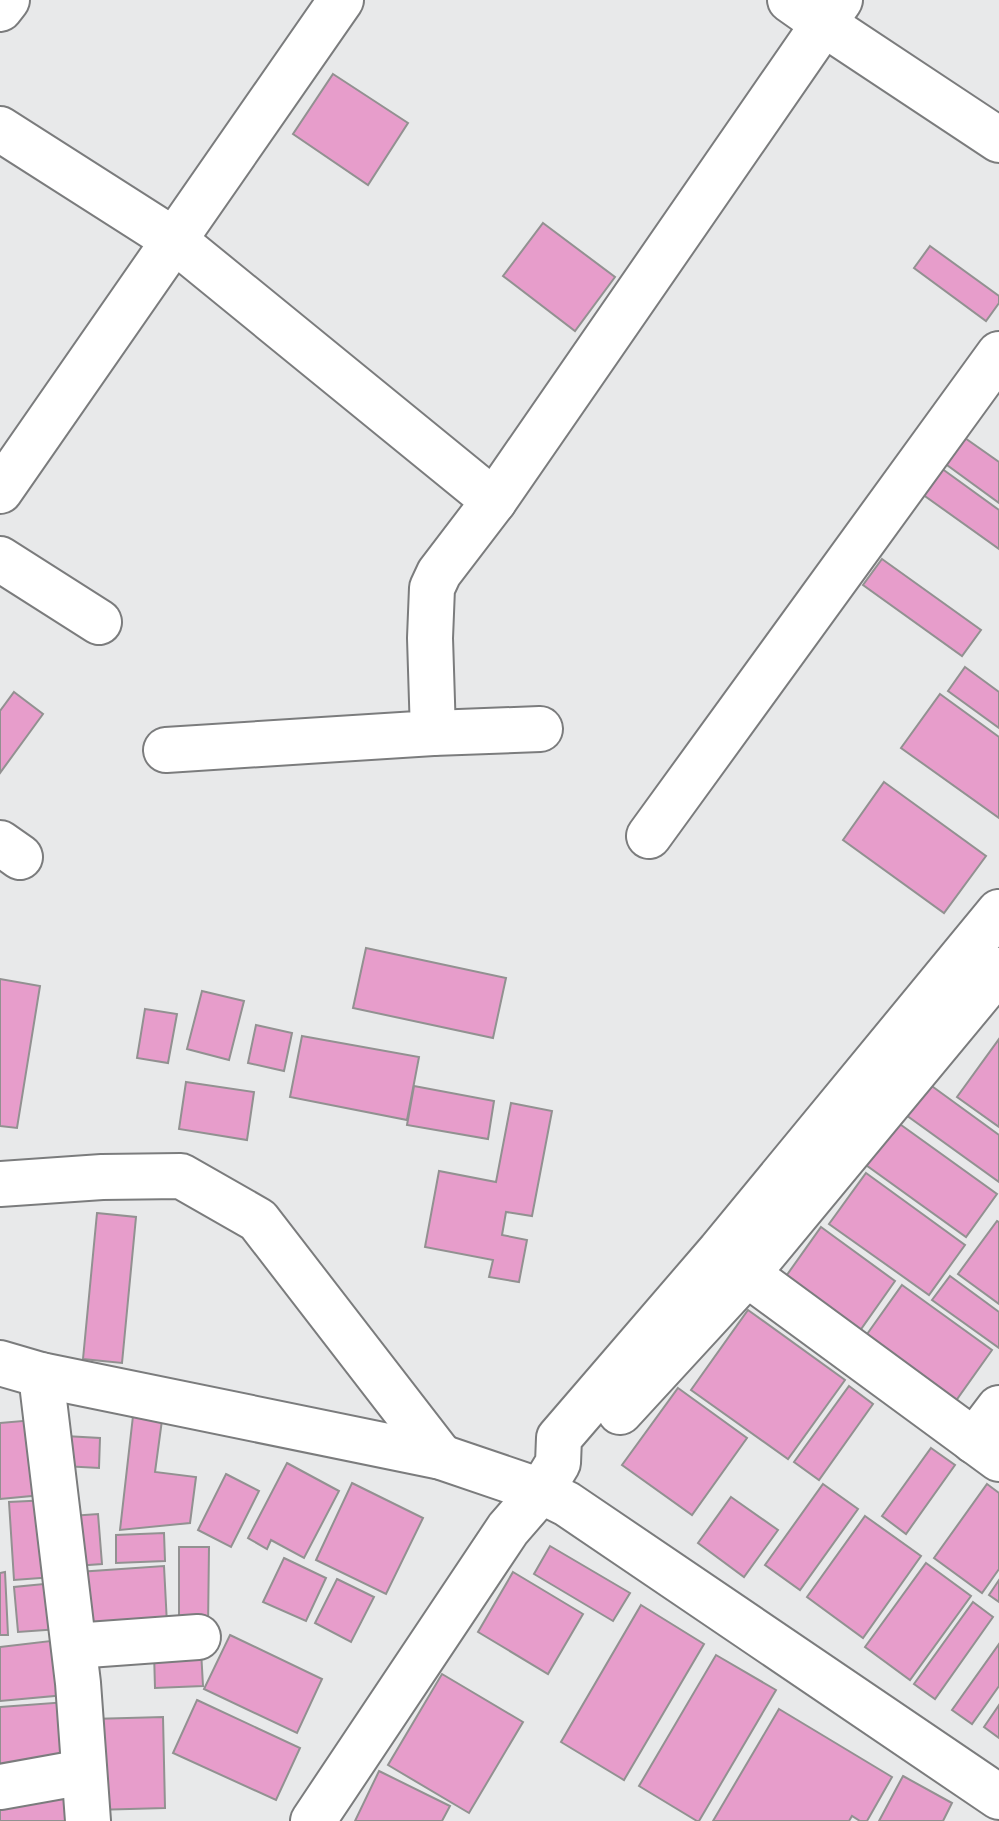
<svg xmlns="http://www.w3.org/2000/svg" width="999" height="1821" viewBox="0 0 999 1821" font-family="Inter,sans-serif">
  <style>
    .building { fill: #e79dcb; stroke: #929191; stroke-width: 2 }
    .lines { fill: none; stroke-linecap: round; stroke-linejoin: round }
    .minor-casing { stroke: #7b7c7d; stroke-width: 48 }
    .minor { stroke: #fff; stroke-width: 44 }
  </style>
  <rect width="100%" height="100%" fill="#e8e9ea"/>
  <!-- building -->
  <g class="building">
    <polygon points="333,74 408,123 368,185 293,134"/>
    <polygon points="543,223 615,277 575,331 503,276"/>
    <polygon points="930,246 999,296 999,303 986,321 914,268"/>
    <polygon points="955,431 999,462 999,503 936,457"/>
    <polygon points="941,468 999,510 999,549 922,494"/>
    <polygon points="882,559 981,630 962,656 863,585"/>
    <polygon points="965,667 999,692 999,728 948,691"/>
    <polygon points="14,692 43,714 0,773 0,711"/>
    <polygon points="940,694 999,737 999,818 901,748"/>
    <polygon points="884,782 986,856 944,913 843,840"/>
    <polygon points="366,948 506,978 493,1038 353,1008"/>
    <polygon points="0,979 40,986 17,1128 0,1126"/>
    <polygon points="202,991 244,1001 229,1060 187,1049"/>
    <polygon points="145,1009 177,1014 168,1063 137,1058"/>
    <polygon points="256,1025 292,1033 284,1071 248,1063"/>
    <polygon points="302,1036 419,1057 407,1120 290,1097"/>
    <polygon points="999,1039 999,1127 957,1097"/>
    <polygon points="186,1082 254,1092 247,1140 179,1129"/>
    <polygon points="929,1084 999,1135 999,1182 906,1115"/>
    <polygon points="414,1086 494,1101 488,1139 407,1125"/>
    <polygon points="511,1103 552,1111 532,1216 506,1212 502,1235 527,1240 519,1282 489,1277 493,1260 425,1247 439,1171 496,1182"/>
    <polygon points="890,1117 997,1194 966,1237 859,1160"/>
    <polygon points="866,1173 965,1245 929,1295 829,1224"/>
    <polygon points="97,1213 136,1217 122,1363 83,1359"/>
    <polygon points="997,1221 999,1222 999,1304 958,1274"/>
    <polygon points="821,1227 895,1281 859,1332 784,1279"/>
    <polygon points="950,1276 999,1312 999,1348 932,1300"/>
    <polygon points="902,1285 992,1350 955,1402 865,1337"/>
    <polygon points="748,1310 845,1380 788,1459 691,1390"/>
    <polygon points="849,1386 873,1404 819,1480 794,1462"/>
    <polygon points="678,1388 747,1438 692,1515 622,1465"/>
    <polygon points="133,1416 162,1420 155,1472 196,1477 190,1523 120,1530"/>
    <polygon points="34,1420 42,1495 0,1499 0,1423"/>
    <polygon points="65,1436 100,1438 99,1468 63,1466"/>
    <polygon points="931,1448 955,1465 906,1534 882,1516"/>
    <polygon points="287,1463 339,1491 304,1558 271,1540 267,1549 248,1538"/>
    <polygon points="226,1474 259,1491 231,1547 198,1530"/>
    <polygon points="352,1483 423,1518 386,1594 316,1560"/>
    <polygon points="823,1484 858,1509 800,1590 765,1565"/>
    <polygon points="987,1484 999,1493 999,1569 982,1593 934,1558"/>
    <polygon points="731,1497 778,1530 744,1577 698,1543"/>
    <polygon points="49,1500 54,1577 14,1580 9,1502"/>
    <polygon points="98,1514 102,1564 75,1566 71,1516"/>
    <polygon points="865,1516 921,1556 863,1638 807,1597"/>
    <polygon points="164,1533 165,1561 116,1563 116,1535"/>
    <polygon points="550,1546 630,1593 613,1621 534,1574"/>
    <polygon points="179,1547 209,1547 208,1628 179,1629"/>
    <polygon points="284,1558 326,1578 306,1621 263,1602"/>
    <polygon points="926,1563 971,1596 910,1680 865,1647"/>
    <polygon points="164,1566 167,1624 82,1629 78,1572"/>
    <polygon points="5,1572 8,1635 0,1635 0,1573"/>
    <polygon points="513,1572 583,1614 548,1674 478,1632"/>
    <polygon points="337,1579 374,1597 351,1642 315,1623"/>
    <polygon points="999,1580 999,1602 989,1595"/>
    <polygon points="54,1583 59,1629 18,1632 14,1587"/>
    <polygon points="973,1602 993,1617 935,1699 914,1684"/>
    <polygon points="641,1605 704,1644 624,1780 561,1742"/>
    <polygon points="230,1635 322,1679 297,1733 204,1689"/>
    <polygon points="59,1640 65,1695 0,1701 0,1647"/>
    <polygon points="999,1644 999,1686 972,1724 952,1710"/>
    <polygon points="201,1650 203,1686 155,1688 154,1652"/>
    <polygon points="716,1655 776,1690 699,1821 697,1821 639,1786"/>
    <polygon points="442,1674 523,1722 469,1813 388,1765"/>
    <polygon points="197,1700 300,1748 276,1800 173,1753"/>
    <polygon points="67,1702 71,1762 0,1767 0,1707"/>
    <polygon points="999,1705 999,1738 984,1727"/>
    <polygon points="779,1709 892,1777 867,1821 860,1821 852,1816 849,1821 713,1821"/>
    <polygon points="163,1717 165,1808 94,1810 91,1719"/>
    <polygon points="379,1771 450,1806 442,1821 355,1821"/>
    <polygon points="903,1776 952,1803 943,1821 879,1821"/>
    <polygon points="72,1782 76,1821 0,1821 0,1791"/>
  </g>
  <g class="lines">
    <!-- minor casing -->
    <g class="minor-casing">
      <g id="minor">
        <polyline points="790,0 824,24 999,140"/>
        <polyline points="0,9 7,0"/>
        <polyline points="0,129 174,240 494,501"/>
        <polyline points="0,491 341,0"/>
        <polyline points="0,559 99,622"/>
        <polyline points="433,733 540,729"/>
        <polyline points="166,750 433,733 430,638 432,588 439,573 494,501 840,0"/>
        <polyline points="649,836 999,354"/>
        <polyline points="0,843 20,857"/>
        <polyline points="0,1184 102,1177 181,1176 258,1220 441,1457"/>
        <polyline points="725,1256 747,1274 999,1459"/>
        <polyline points="0,1363 41,1375 441,1457 541,1491 567,1504 999,1797"/>
        <polyline points="41,1375 78,1683 88,1821"/>
        <polyline points="620,1412 747,1274 999,970"/>
        <polyline points="974,1441 999,1408"/>
        <polyline points="74,1646 198,1637"/>
        <polyline points="0,1787 84,1772"/>
        <polyline points="313,1821 508,1529 541,1491 558,1463 559,1438 720,1251 999,912"/>
      </g>
    </g>
    <!-- minor -->
    <use href="#minor" class="minor"/>
  </g>
</svg>
